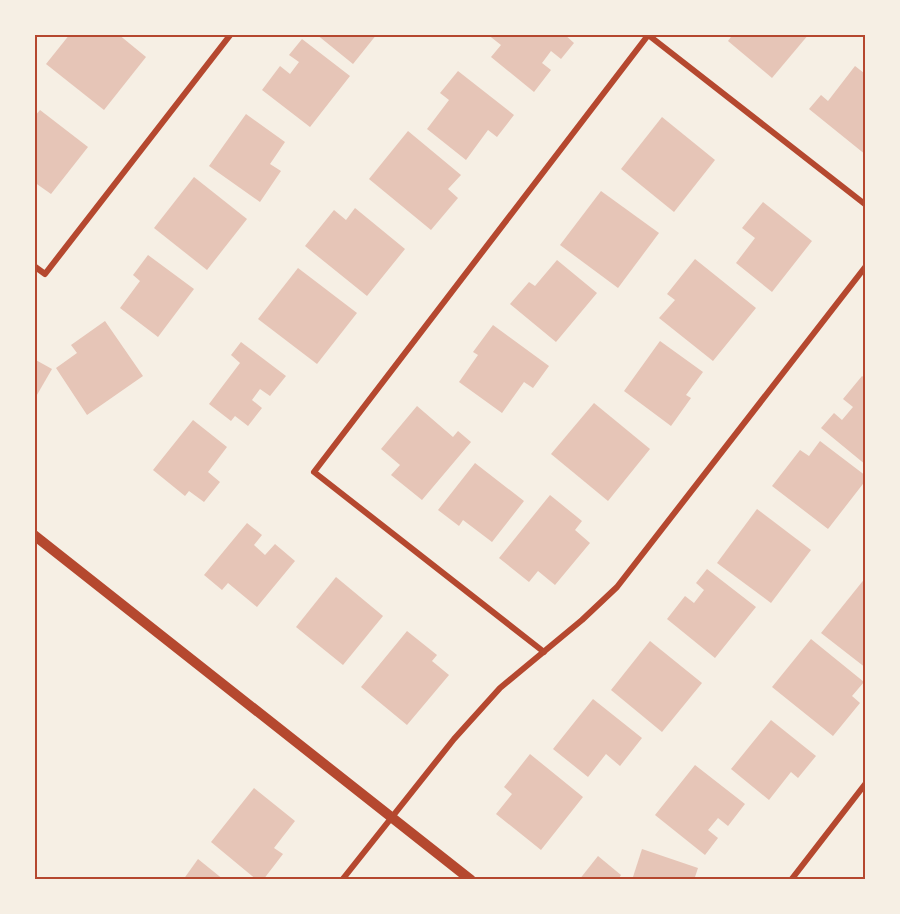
<svg xmlns="http://www.w3.org/2000/svg" width="900" height="914" viewBox="0 0 900 914" font-family="Lato,sans-serif">
  <style>
    .building { fill: #e6c5b7 }
    .lines { fill: none; stroke-linecap: round; stroke-linejoin: round }
    .minor { stroke: #b5482f; stroke-width: 6 }
    .tertiary { stroke: #b5482f; stroke-width: 10 }
    .neatline { fill: none; stroke: #b5482f; stroke-width: 2 }
  </style>
  <rect width="100%" height="100%" fill="#f6efe4"/>
  <!-- building -->
  <g class="building">
    <polygon points="70,34 118,34 146,57 104,110 46,64"/>
    <polygon points="316,34 377,34 353,64"/>
    <polygon points="487,34 564,34 574,43 561,59 551,51 542,63 551,70 534,92 491,57 501,45"/>
    <polygon points="733,34 809,34 772,78 728,41"/>
    <polygon points="302,39 350,76 310,127 262,90 280,66 290,74 299,62 289,55"/>
    <polygon points="855,66 864,73 866,71 866,155 809,109 821,95 828,101"/>
    <polygon points="458,71 514,115 497,137 488,130 466,160 427,129 449,100 440,93"/>
    <polygon points="40,110 88,147 51,194 34,182 34,117"/>
    <polygon points="246,114 285,142 270,164 281,171 260,202 209,166"/>
    <polygon points="662,117 715,160 674,212 621,169"/>
    <polygon points="408,131 461,175 448,189 458,198 431,230 369,179"/>
    <polygon points="194,177 247,219 207,270 154,228"/>
    <polygon points="601,191 659,233 618,288 560,245"/>
    <polygon points="763,202 812,241 772,292 736,263 755,238 742,228"/>
    <polygon points="355,208 405,249 367,296 305,246 334,210 346,220"/>
    <polygon points="148,255 194,289 158,337 120,308 140,281 133,275"/>
    <polygon points="695,259 756,308 713,361 659,318 675,300 667,294"/>
    <polygon points="557,260 597,293 556,342 510,304 529,282 535,286"/>
    <polygon points="298,268 357,313 317,364 258,319"/>
    <polygon points="105,321 143,376 87,415 56,368 77,353 71,345"/>
    <polygon points="493,325 549,366 533,388 524,382 502,413 459,382 478,355 473,352"/>
    <polygon points="660,341 703,372 686,395 691,398 671,426 624,391"/>
    <polygon points="241,342 286,376 270,396 260,389 252,400 262,408 248,426 235,416 231,421 209,404 240,363 231,355"/>
    <polygon points="34,359 52,369 34,400"/>
    <polygon points="862,376 866,379 866,465 821,428 834,413 842,420 853,407 843,399"/>
    <polygon points="594,403 650,449 608,501 551,454"/>
    <polygon points="417,406 453,437 458,431 471,442 422,500 391,475 400,465 381,449"/>
    <polygon points="193,420 227,447 208,472 220,482 204,502 189,491 185,496 153,470"/>
    <polygon points="820,441 866,476 866,480 828,529 772,486 800,450 809,456"/>
    <polygon points="475,463 524,501 492,542 463,520 459,526 438,510"/>
    <polygon points="550,495 582,521 575,530 590,543 555,585 538,571 529,582 499,558"/>
    <polygon points="757,509 811,550 771,603 717,563"/>
    <polygon points="247,523 262,535 254,545 265,555 275,544 295,561 257,607 228,583 222,590 204,575"/>
    <polygon points="707,569 756,607 715,658 667,619 685,596 694,603 704,590 696,583"/>
    <polygon points="336,577 383,616 343,665 296,627"/>
    <polygon points="866,577 866,668 821,633"/>
    <polygon points="407,631 437,655 432,661 449,675 407,725 361,687"/>
    <polygon points="811,639 864,682 852,696 860,703 833,736 772,687"/>
    <polygon points="650,641 702,683 662,732 611,690"/>
    <polygon points="593,699 642,738 620,766 606,754 588,777 553,749"/>
    <polygon points="771,720 816,756 798,778 791,772 769,800 731,769"/>
    <polygon points="530,754 583,797 541,850 496,814 512,794 504,787"/>
    <polygon points="695,765 745,804 728,826 718,818 708,830 718,838 705,855 655,815"/>
    <polygon points="254,788 295,821 274,848 283,854 263,880 257,880 211,842"/>
    <polygon points="642,849 698,868 694,880 632,880"/>
    <polygon points="598,856 621,875 618,880 579,880"/>
    <polygon points="198,859 224,880 183,880"/>
  </g>
  <g class="lines">
    <!-- minor -->
    <g class="minor">
      <polyline points="647,34 866,205"/>
      <polyline points="34,266 45,274 231,34"/>
      <polyline points="544,652 314,472 649,34"/>
      <polyline points="342,880 454,739 500,688 582,620 617,587 866,266"/>
      <polyline points="791,880 866,783"/>
    </g>
    <!-- tertiary -->
    <polyline class="tertiary" points="34,535 471,880"/>
  </g>
  <!-- border -->
  <rect width="900" height="914" fill="none" stroke="#f6efe4" stroke-width="72"/>
  <rect x="36" y="36" width="828" height="842" class="neatline"/>
</svg>
